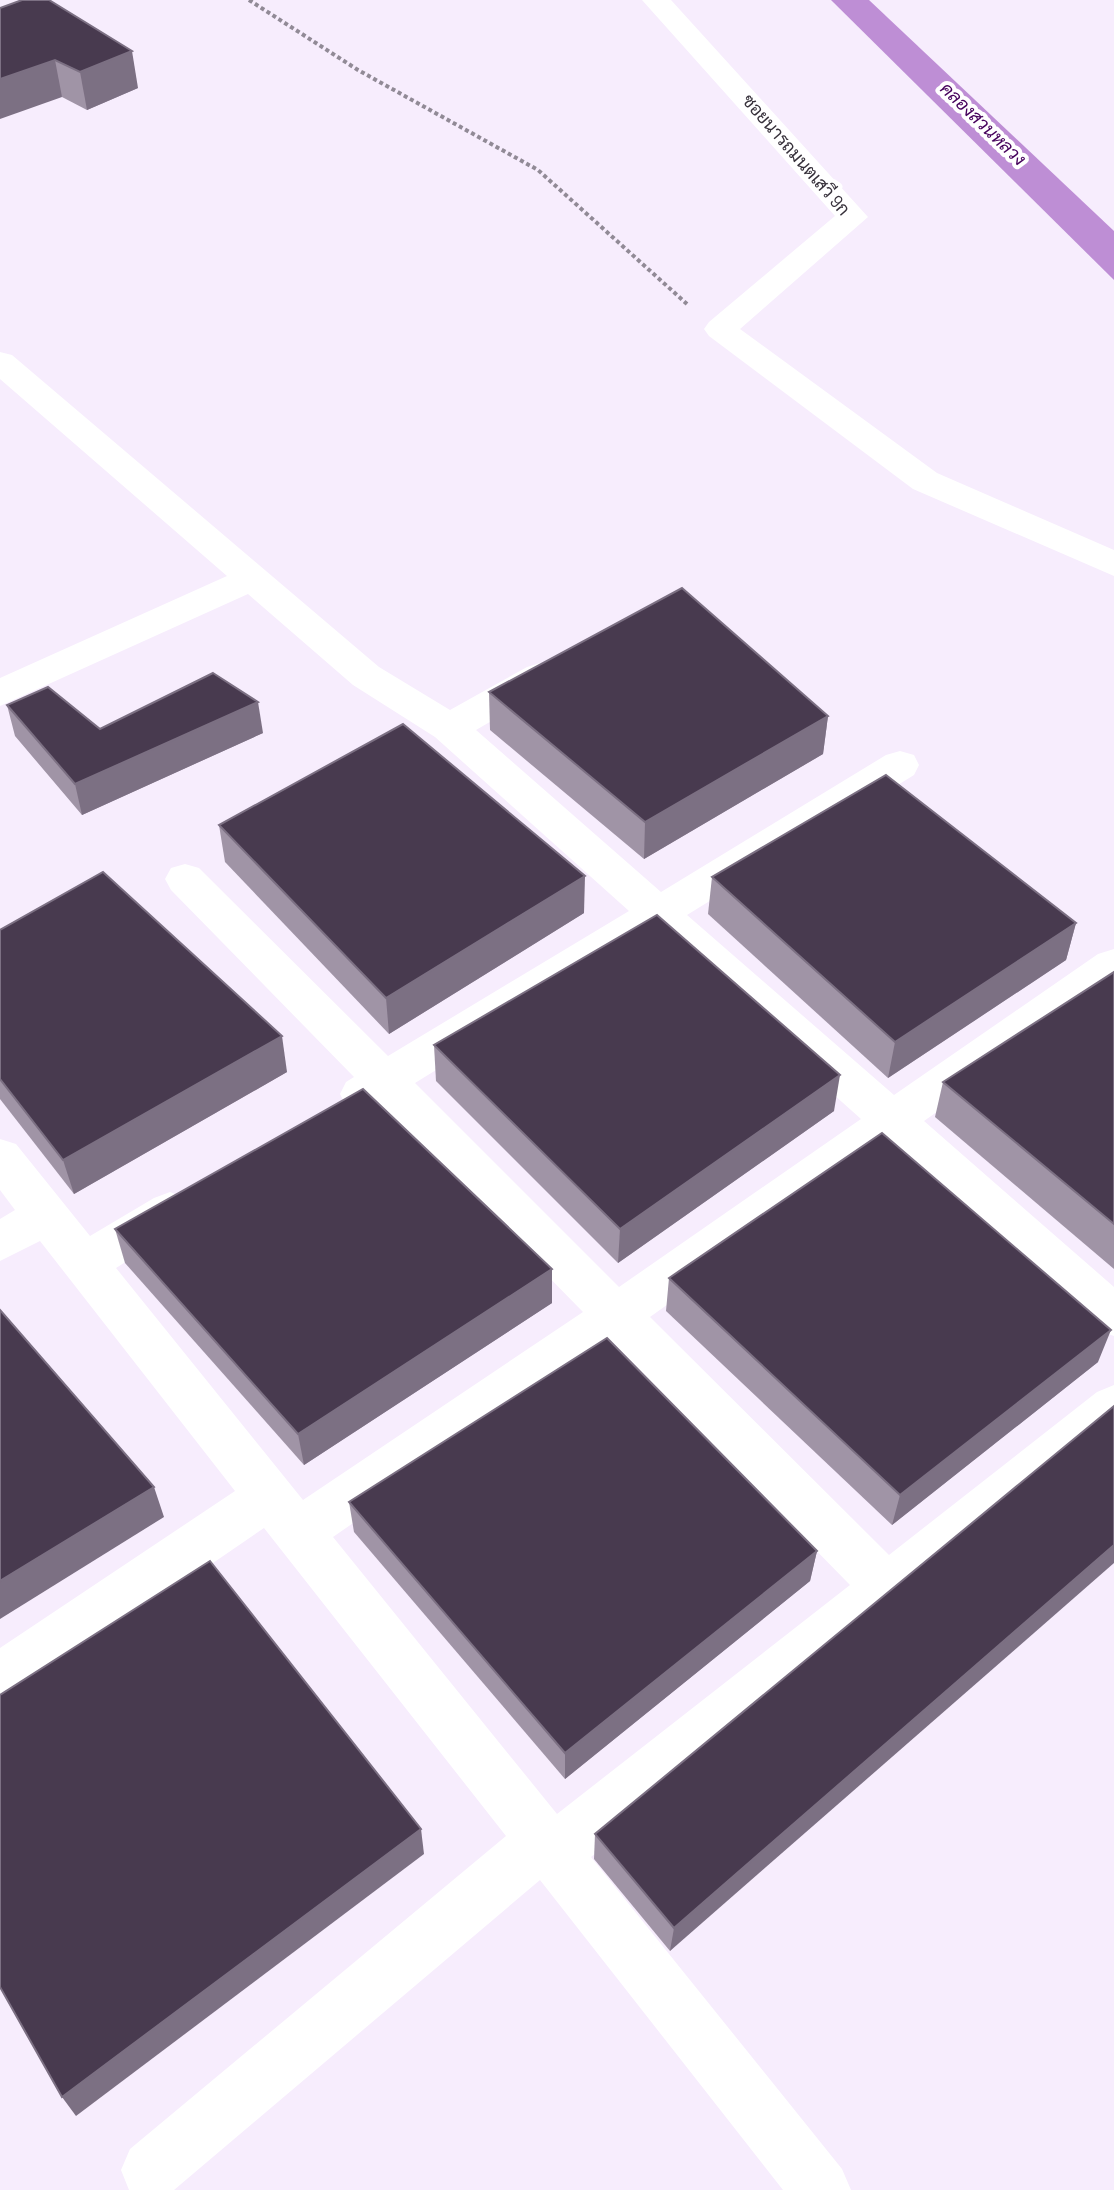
<svg xmlns="http://www.w3.org/2000/svg" width="1114" height="2190" viewBox="0 0 1114 2190" font-family="Barlow,Sarabun,sans-serif">
  <style>
    .water { fill: #be8ed5 }
    .lines { fill: none; stroke-linecap: round; stroke-linejoin: round }
    .path { stroke: #918a96; stroke-width: 4; stroke-dasharray: 4 3; stroke-linecap: butt }
    .minor { fill: #fff; fill-rule: evenodd }
    .wall { fill: #a094a6 }
    .shaded-wall { fill: #7c7083 }
    .building { fill: #483a4f; stroke: #7c7083; stroke-width: 2 }
    .labels { text-anchor: middle; stroke-width: 8; stroke-linejoin: round; paint-order: stroke }
    .far-water-label { font-size: 18px; font-style: italic; fill: #45015b; stroke: #fff }
    .far-street-label { font-size: 18px; fill: #37313b; stroke: #fff }
  </style>
  <rect width="100%" height="100%" fill="#f7edfd"/>
  <!-- water -->
  <polygon class="water" points="831,0 869,0 1114,231 1114,280"/>
  <g class="lines">
    <!-- path -->
    <polyline class="path" points="249,0 358,70 538,170 687,304"/>
    <!-- minor -->
    <g class="minor">
      <polygon points="642,0 671,0 868,217 740,329 937,473 1114,550 1114,576 913,489 709,336 704,329 709,322 835,216"/>
      <path d="M0,352L12,355L379,667L450,710L527,667L540,663L553,667L559,676L553,685L476,730L661,892L886,755L900,751L914,755L919,765L914,775L687,915L894,1095L1098,954L1114,949V986L924,1121L1114,1287V1336L1097,1330L891,1145L650,1317L889,1555L1097,1392L1114,1385V1436L591,1857L842,2169L851,2190H783L540,1880L174,2190H129L121,2170L130,2149L506,1836L264,1528L19,1696L0,1703V1648L235,1491L40,1241L0,1261V1219L15,1210L0,1190V1139L16,1144L90,1236L154,1198L170,1192L186,1198L193,1211L186,1224L116,1268L303,1500L583,1312L380,1105L362,1112L346,1106L340,1094L346,1082L354,1077L171,890L165,879L171,868L185,864L199,868L388,1056L629,911L435,737L353,685L248,594L0,706V678L227,576L0,379ZM655,935L861,1119L619,1287L415,1083ZM613,1343L850,1585L557,1814L333,1537Z"/>
    </g>
  </g>
  <!-- wall -->
  <g class="wall">
    <polygon points="0,8 138,88 87,110 62,97"/>
    <polygon points="489,692 828,716 823,754 644,859 490,730"/>
    <polygon points="7,705 100,729 263,733 82,815 15,736"/>
    <polygon points="219,825 584,913 389,1034 225,862"/>
    <polygon points="712,877 1076,923 1066,960 888,1078 708,914"/>
    <polygon points="0,930 287,1072 74,1194 0,1099"/>
    <polygon points="1114,972 1114,1269 935,1117 943,1082"/>
    <polygon points="434,1045 834,1111 618,1263 436,1081"/>
    <polygon points="115,1229 552,1303 304,1465 125,1263"/>
    <polygon points="669,1278 1098,1362 892,1525 666,1311"/>
    <polygon points="1114,1406 670,1951 594,1859 595,1834"/>
    <polygon points="349,1502 817,1551 810,1581 565,1779 354,1532"/>
  </g>
  <!-- shaded-wall -->
  <g class="shaded-wall">
    <polygon points="132,51 138,88 87,110 80,72"/>
    <polygon points="55,60 62,97 0,119 0,79"/>
    <polygon points="258,702 263,733 82,815 75,784"/>
    <polygon points="828,716 823,754 644,859 645,822"/>
    <polygon points="585,876 584,913 389,1034 386,998"/>
    <polygon points="1076,923 1066,960 888,1078 895,1042"/>
    <polygon points="282,1036 287,1072 74,1194 63,1160"/>
    <polygon points="840,1075 834,1111 618,1263 620,1229"/>
    <polygon points="552,1269 552,1303 304,1465 298,1434"/>
    <polygon points="1111,1330 1098,1362 892,1525 900,1495"/>
    <polygon points="154,1487 164,1517 0,1619 0,1581"/>
    <polygon points="1114,1545 1114,1563 670,1951 674,1928"/>
    <polygon points="817,1551 810,1581 565,1779 565,1753"/>
    <polygon points="421,1829 424,1854 76,2116 62,2097"/>
  </g>
  <!-- building -->
  <g class="building">
    <polygon points="22,0 49,0 132,51 80,72 55,60 0,79 0,8"/>
    <polygon points="682,588 828,716 645,822 489,692"/>
    <polygon points="213,673 258,702 75,784 7,705 48,687 100,729"/>
    <polygon points="403,724 585,876 386,998 219,825"/>
    <polygon points="886,775 1076,923 895,1042 712,877"/>
    <polygon points="103,872 282,1036 63,1160 0,1079 0,930"/>
    <polygon points="657,915 840,1075 620,1229 434,1045"/>
    <polygon points="1114,972 1114,1224 943,1082"/>
    <polygon points="363,1089 552,1269 298,1434 115,1229"/>
    <polygon points="882,1133 1111,1330 900,1495 669,1278"/>
    <polygon points="0,1310 154,1487 0,1581"/>
    <polygon points="607,1338 817,1551 565,1753 349,1502"/>
    <polygon points="1114,1406 1114,1545 674,1928 595,1834"/>
    <polygon points="210,1561 421,1829 62,2097 0,1987 0,1695"/>
  </g>
  <g class="labels">
    <!-- far-water labels -->
    <g class="far-water-label">
      <text transform="translate(983 124) rotate(44)" y="6">คลองสวนหลวง</text>
    </g>
    <!-- far-street labels -->
    <g class="far-street-label">
      <text transform="translate(796 155) rotate(49)" y="6">ซอยนารถมนตเสวี 9ก</text>
    </g>
  </g>
</svg>
